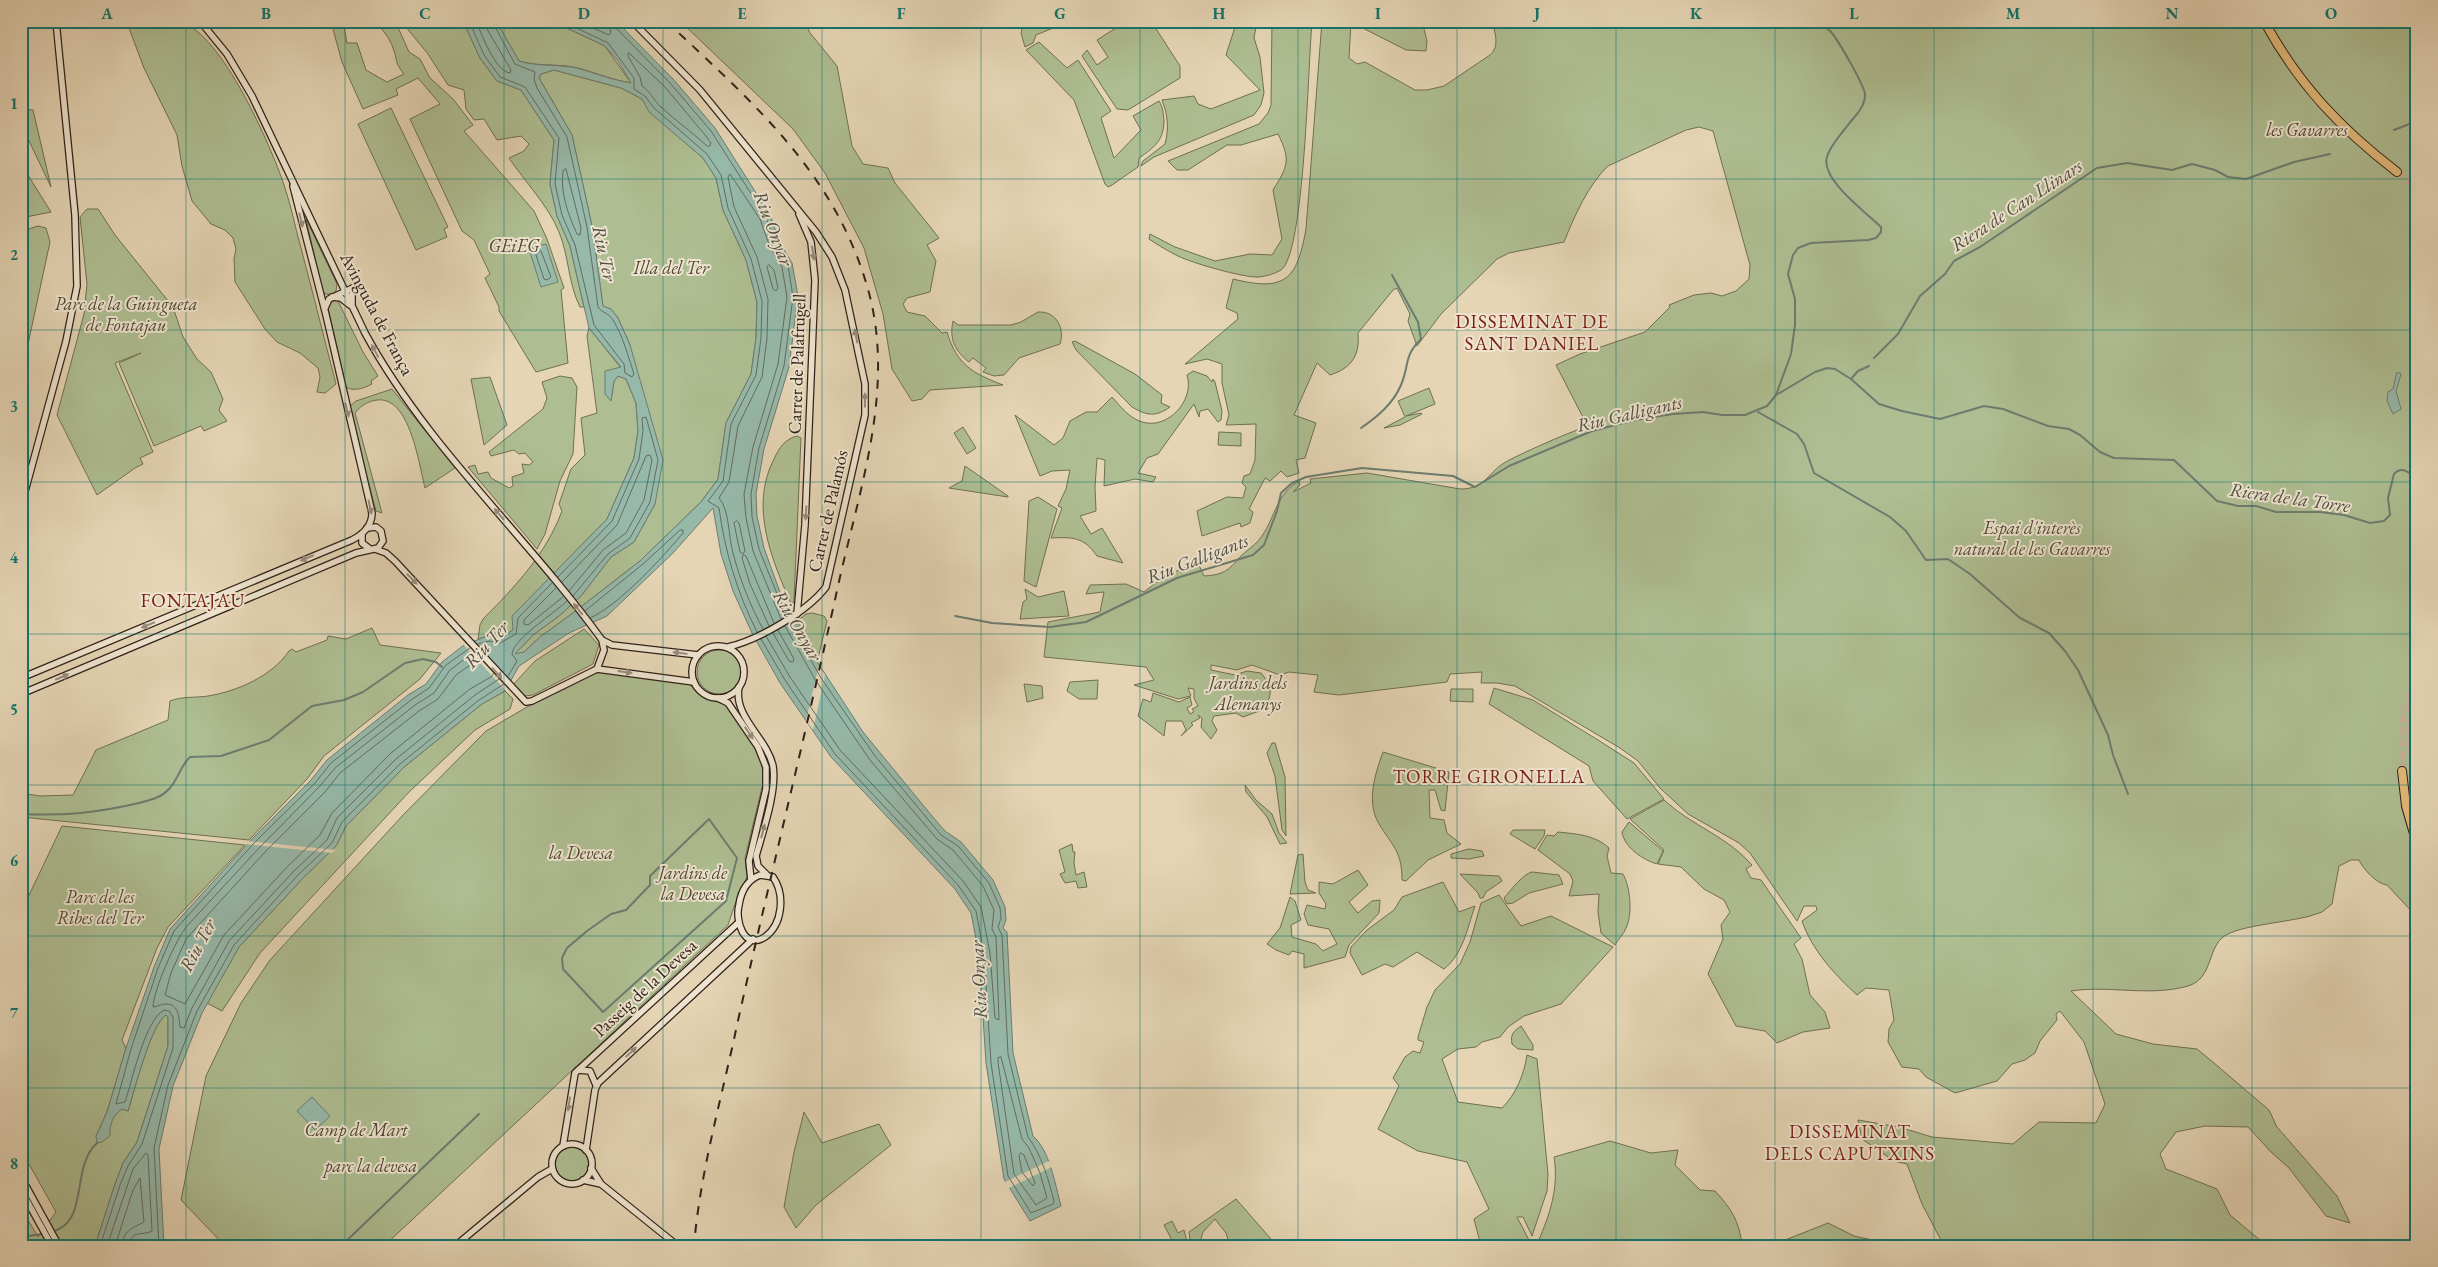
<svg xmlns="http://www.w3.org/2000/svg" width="2438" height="1267" viewBox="0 0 2438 1267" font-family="'EB Garamond',serif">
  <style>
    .green { fill: #aebe92; stroke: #6f6f55 }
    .water { fill: #96b9aa; stroke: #6d7c70; fill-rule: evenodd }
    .pier { fill: #e5d5b5 }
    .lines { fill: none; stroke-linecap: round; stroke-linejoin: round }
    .shore { stroke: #636c61; stroke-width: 1 }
    .stream { stroke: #6d7c70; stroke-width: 2 }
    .highway-tunnel { stroke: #c1b196; stroke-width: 8; stroke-dasharray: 8 4; stroke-linecap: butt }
    .secondary-casing { stroke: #302018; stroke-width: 8 }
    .highway-casing { stroke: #302018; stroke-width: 10 }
    .secondary { stroke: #eee4cf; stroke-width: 5.5 }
    .highway { stroke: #e2ba7a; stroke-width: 8 }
    .rail { stroke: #302018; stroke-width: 2; stroke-dasharray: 9 9; stroke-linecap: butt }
    .oneway { fill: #988c7d }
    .grid { fill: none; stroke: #0f766e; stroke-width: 1; stroke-opacity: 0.55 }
    .labels { text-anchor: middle; stroke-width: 4; stroke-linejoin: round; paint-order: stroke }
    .park-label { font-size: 18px; font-style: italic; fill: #504836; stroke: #eee4cf }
    .street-label { font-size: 18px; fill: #302018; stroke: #eee4cf }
    .water-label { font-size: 19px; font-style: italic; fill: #4f4e44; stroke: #eee4cf }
    .neighbourhood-label { font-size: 19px; letter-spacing: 1px; fill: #7a1f14; stroke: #eee4cf }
    .neatline { fill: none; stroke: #0f766e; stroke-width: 2 }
    .grid-label { font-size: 16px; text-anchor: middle; font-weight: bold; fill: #0f766e }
  </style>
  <rect width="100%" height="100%" fill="#e5d5b5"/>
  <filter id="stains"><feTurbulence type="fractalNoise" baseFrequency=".004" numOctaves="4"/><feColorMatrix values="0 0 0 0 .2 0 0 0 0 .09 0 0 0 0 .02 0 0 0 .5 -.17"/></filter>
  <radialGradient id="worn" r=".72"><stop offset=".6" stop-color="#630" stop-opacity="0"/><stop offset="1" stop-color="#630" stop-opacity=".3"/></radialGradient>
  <!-- green -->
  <g class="green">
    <path d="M143,21L156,27C163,24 173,19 181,22C222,34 271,146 284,185C291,205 295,227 301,248C313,293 324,338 336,384L325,393L317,392L320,377L318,368L300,353L277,342L265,329L235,282L234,259L236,249L233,238L225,230L211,224L192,201L182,166L177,135L144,68L129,28Z"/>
    <path d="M334,21H343L347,43H357L366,70L387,82L404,74C394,62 398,61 393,48C390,39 382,28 374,21H395L409,52L420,59L430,78L453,99L473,125L464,131L534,211L547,239L564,288L561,290L568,363L536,372L499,311V307L485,278L490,274L474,240L462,231L410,119L440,104L418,78L396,89L398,95L363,109L342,62L331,22Z"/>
    <path d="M401,21H463L480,58L497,81L521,90L554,140L550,184L557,216L570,246L584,307H580C568,283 569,256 559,232C548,205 525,182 509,158L524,151L529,144L521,136L497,140L484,119L474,120L466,109L464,90L448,85L428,54Z"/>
    <path d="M496,21H552L605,46L631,83C613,80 596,73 578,68C558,63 538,67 519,61Z"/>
    <path d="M680,21H804L810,33L837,66L852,146L863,164L888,168L895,183L939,238L927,245L936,261L930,292L907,298L903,304L907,312L925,316L942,333L947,332C957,365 972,373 1003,385L930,390L922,399L912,401L892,369L883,314L864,248L825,173L793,129Z"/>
    <polygon points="1024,21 1063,21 1063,24 1036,35 1033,43 1025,47 1021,33"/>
    <polygon points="1127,21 1151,21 1180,66 1180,78 1128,110 1117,109 1082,56 1087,50 1097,65 1108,57 1097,40"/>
    <path d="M1237,21H1257L1254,38L1260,57L1264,93L1261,105L1254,115L1154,157L1141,166L1143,161L1165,144C1169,129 1168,115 1162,100L1194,96L1198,104L1211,109L1260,90L1226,55Z"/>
    <path d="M1272,21L1312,23C1308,61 1305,253 1281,270C1274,274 1267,276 1259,277C1244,278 1192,263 1178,256C1168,251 1158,245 1149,239L1150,234L1175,247L1215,261L1250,254L1272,255L1282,239L1273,190C1288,166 1291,160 1278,134L1241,145H1227L1188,170H1177L1168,161L1259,124L1268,113L1271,105Z"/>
    <path d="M1322,21H1405L1423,25L1427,41L1426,51L1406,50L1351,22L1349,58L1357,64L1365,62L1415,90H1427L1444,86L1490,55C1500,46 1495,33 1492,21H2417V917L2387,885C2377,884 2363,869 2359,860H2351L2339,866L2332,904L2322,912L2310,916C2288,922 2246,925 2228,934C2206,944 2215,978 2188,986C2149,997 2110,985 2071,991L2116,1034L2153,1044L2197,1049L2214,1063L2269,1110L2277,1127L2337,1196L2350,1223L2326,1216L2289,1168L2271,1152L2248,1127L2205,1126L2176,1132L2160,1154L2166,1169L2217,1189L2230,1215L2267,1246H1944L1922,1204L1907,1164L1894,1161L1862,1139L1858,1120L1899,1127L1932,1137L2013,1144L2039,1122L2096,1123L2105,1104L2084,1042L2060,1011L2056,1014L2057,1020L2040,1041L2035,1053L2025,1060L2012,1064L1997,1081L1955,1093L1926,1077L1919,1069L1902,1067L1888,1042L1889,1029L1894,1020L1889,990L1866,988L1857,995C1834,974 1812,950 1802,921L1817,910L1816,906H1804L1797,921L1750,853L1739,843L1688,814L1660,788L1638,761L1620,748L1515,686L1497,683H1481L1482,672L1450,674L1447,682L1339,695L1314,692L1318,675L1289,672L1280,675L1252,665L1237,670L1211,665V670L1235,675L1247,671L1261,673C1269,683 1273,689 1268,702L1270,707L1243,717L1236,713L1214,716L1212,721L1217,730L1211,739L1201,727L1202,718L1198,715L1200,718L1191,723L1193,725L1181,736L1186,730L1182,721H1166L1164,736L1138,716L1143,699L1151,702L1153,693L1179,702L1190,697L1192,705L1187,708L1190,714L1194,712L1192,709L1198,706L1194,698V689L1188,688L1191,696L1178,699L1134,685L1154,680L1146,667L1044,657L1048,622L1100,612L1104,592L1086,594L1090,585L1126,584L1144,592L1166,575L1198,563L1204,576C1223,575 1228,571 1240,557C1248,549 1256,545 1262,536C1275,517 1277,493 1299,481L1300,485L1293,492L1311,483L1310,479L1367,473L1460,489C1485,489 1487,474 1504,463C1513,457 1582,426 1588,427L1556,365L1580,354L1645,332L1670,307L1669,305L1694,295L1711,293L1722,296L1736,291L1749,279L1750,265L1713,131L1699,127L1686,130L1608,166C1588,185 1574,217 1564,242L1509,253L1497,259L1441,314L1417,346L1408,321L1410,314L1397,288L1393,290L1358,333C1360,355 1352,368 1330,375L1317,363L1294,415L1316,423L1305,458L1296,460L1299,473L1287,477L1281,471L1270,481L1265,478L1249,509L1253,512L1250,523L1241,527L1240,523L1202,536L1197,511L1227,497L1243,498L1246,487L1242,483L1244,476L1250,474L1255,460L1256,424L1226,425L1229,415L1222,383V364L1207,359L1185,364L1238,319L1237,313L1226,308L1233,279C1285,292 1297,280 1306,229Z"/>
    <path d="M1039,42L1067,68L1078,60L1111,111L1101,118L1114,158L1141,130L1133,116L1159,101C1163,107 1163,113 1164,120C1164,140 1155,147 1139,158L1138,167L1112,185L1108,187L1105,184L1074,100L1026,50Z"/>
    <polygon points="554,70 621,88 642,99 650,112 703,158 716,178 723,210 746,260 757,302 756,338 751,374 726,423 718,479 701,502 640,561 573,613 540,637 524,652 514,655 533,635 559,616 581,596 611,557 634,542 655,504 630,345 618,318 611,309 603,307 592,226 572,135 539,78 541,74"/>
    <polygon points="391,108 448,227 444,229 447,237 416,250 358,124"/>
    <polygon points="21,109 33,110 51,187 21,124"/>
    <polygon points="21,164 51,212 21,218"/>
    <polygon points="87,209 98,209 100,212 115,235 173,307 183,337 197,359 211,372 223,399 219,410 227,421 204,431 201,426 154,446 119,363 141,353 115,363 153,452 140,458 143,464 135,468 97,495 57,415 84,314 87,284 80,217"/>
    <polygon points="306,219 337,284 336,291 330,295 323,293"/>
    <polygon points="38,226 46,228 50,242 22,372 27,389 21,402 21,310 26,288 21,249 22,231"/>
    <path d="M337,299L363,352L378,376L371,381L372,384C365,388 353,392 346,387L328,308L330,303Z"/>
    <path d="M1038,312C1057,311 1065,329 1060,344L1019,358L1004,375L994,376L983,372L986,368L973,358L969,362C955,351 949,339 953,321L958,325H1011L1021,322Z"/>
    <path d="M589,328L621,368L616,370L605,394L611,400L614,381L618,376L626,379L636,403L638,431L634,458L607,519L544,584L513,630L499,639L490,635L478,639L480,625L483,619C515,587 546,554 562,511L559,504L571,469L585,455L581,418L597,413L587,336Z"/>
    <path d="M1075,341L1135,374L1162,395L1161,403L1170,407C1156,417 1147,416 1132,407L1076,350L1072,342Z"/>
    <path d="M1193,371L1207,376L1212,382L1213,379L1215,382L1222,411L1221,420L1218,422L1208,409L1200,411L1199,417L1194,404L1158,454L1147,458L1138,473L1156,477L1153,482L1135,479L1104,486L1105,460L1097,458L1095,487L1096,511L1080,516L1091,534L1102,528L1123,563L1097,556C1084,537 1073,537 1051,538L1062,508L1058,506L1066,489L1070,470L1052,471L1040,476L1015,415L1054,445L1063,438L1070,421L1086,412H1097L1112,397C1120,406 1129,418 1142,422C1168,430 1195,400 1187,375Z"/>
    <polygon points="560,376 572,378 577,387 573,454 560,481 545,534 537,549 468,467 475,465 478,474 488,472 491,478 509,488 513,486 512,477 524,473 522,464 529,465 533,462 525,453 519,454 514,450 491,456 489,452 543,409 547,398 542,382"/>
    <polygon points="490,377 507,425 484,445 471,379"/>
    <polygon points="1429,388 1435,404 1406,416 1421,413 1422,414 1400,425 1384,428 1405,417 1398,401"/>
    <path d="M392,389L455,468L425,488C419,465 410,396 377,400C368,401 360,406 355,413L382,513L376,511L350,413V406L356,401Z"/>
    <polygon points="963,427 976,448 967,454 954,433"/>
    <polygon points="1219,432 1241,433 1241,446 1218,445"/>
    <path d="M797,436L801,438L794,601L792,606C772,560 749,507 774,459C779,448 785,439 797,436Z"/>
    <polygon points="965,466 1008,496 1008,497 949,488 962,481"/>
    <polygon points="1038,497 1057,509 1036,587 1024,581 1029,501"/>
    <polygon points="1025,589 1038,597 1064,591 1069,616 1020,619 1023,602 1027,599"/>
    <polygon points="812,613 824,616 827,621 818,658 797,621 806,614"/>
    <path d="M372,628L380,645L441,653L420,679L324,756L307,779L249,840L21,817V793L40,796L73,795L96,750L168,720L170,701C183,696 195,698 208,696C238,691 272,676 289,651L292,649L296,652L327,640L328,636L346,639Z"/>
    <polygon points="584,629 599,645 593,664 533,695 524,696 512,686 535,661"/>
    <circle cx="719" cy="672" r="22"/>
    <polygon points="600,671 689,684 704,698 727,705 760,755 764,779 745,858 747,877 738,895 728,925 384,1246 225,1246 181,1200 206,1076 241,1003 270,960 404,814 486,731 527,707"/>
    <polygon points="1098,680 1097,699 1079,699 1067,691 1070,682"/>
    <polygon points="1024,684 1042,686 1043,698 1027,702"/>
    <polygon points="1494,688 1533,700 1598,740 1634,763 1664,799 1627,819 1593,781 1589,766 1489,704"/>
    <polygon points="1451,689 1473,689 1473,702 1450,701"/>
    <polygon points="505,691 513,699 510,709 475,730 409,792 260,953 222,1011 207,1003 239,947 302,879 336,846 346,826 404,767 482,704"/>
    <polygon points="1272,743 1275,743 1285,777 1286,836 1282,830 1275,776 1267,753"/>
    <path d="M1383,752L1449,772L1445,811L1441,810L1435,790H1429L1430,818L1444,820L1447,833L1461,844L1428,860L1406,881L1402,880C1402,851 1393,847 1379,824C1366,802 1375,774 1383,752Z"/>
    <polygon points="1245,785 1256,800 1272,814 1279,833 1287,843 1280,844 1267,817 1246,792"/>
    <path d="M1664,800C1692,826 1727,836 1752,865L1746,869L1751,878L1761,880L1801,938L1794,944L1802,959L1810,995L1825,1012L1830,1028L1803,1032L1777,1043L1765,1031L1736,1026L1708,974L1723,939L1721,925L1730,912L1724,900L1704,889L1681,867L1658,864L1664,850L1630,819Z"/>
    <path d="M1629,822L1663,851L1657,864C1643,860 1624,847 1622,832Z"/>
    <path d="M62,826L245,845L168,927L157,948L122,1040L126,1048L107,1112L96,1136C113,1126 109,1118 122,1109L128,1111C134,1091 151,1024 166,1015L168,1017V1046L137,1142L123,1163L115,1184L95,1246H21V1208L38,1237L56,1212L21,1150V912Z"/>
    <polygon points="1513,830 1545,830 1544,836 1535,849 1510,834"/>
    <path d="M1558,832C1577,834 1595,835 1609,848L1607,856L1611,873L1623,874C1630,886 1633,914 1626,928C1624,934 1618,939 1615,945L1601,933L1598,912L1599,894L1569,896L1573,881L1570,874L1538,850L1547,835L1554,836Z"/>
    <polygon points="1072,844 1073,852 1075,852 1074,863 1076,875 1084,872 1087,887 1078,888 1076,881 1065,883 1060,874 1065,872 1059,850"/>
    <polygon points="1469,849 1482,851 1484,856 1469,859 1451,858 1451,854"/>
    <polygon points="1303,854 1305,882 1308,890 1316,893 1290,894 1298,855"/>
    <polygon points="1358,870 1368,885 1349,902 1358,913 1372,901 1380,900 1379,913 1349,945 1345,957 1304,968 1304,954 1292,951 1289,955 1276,950 1267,944 1280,928 1290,897 1295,901 1301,920 1291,925 1292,937 1316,944 1323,951 1337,944 1329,929 1308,925 1304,914 1307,905 1325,909 1326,904 1319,893 1319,882 1333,884"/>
    <path d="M1532,872L1559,875L1563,884L1529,893L1513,903L1507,904L1504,898C1511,890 1523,874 1532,872Z"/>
    <polygon points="1460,874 1499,876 1502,881 1486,892 1483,898 1480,898 1478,893"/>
    <path d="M1443,882L1459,912L1475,906C1467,929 1463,954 1444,969L1417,952L1393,967L1385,964L1362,975L1350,953L1351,947L1367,930L1394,910L1402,897Z"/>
    <path d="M1499,895L1521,926L1551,916L1613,947L1561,1004L1524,1016L1508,1027L1500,1037L1482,1042L1476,1047L1458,1049L1442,1059L1458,1102L1502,1108C1516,1094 1524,1075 1527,1055L1537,1059L1548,1174L1547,1191L1532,1236L1523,1217H1517L1530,1242L1528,1246H1481L1474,1219L1489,1209L1467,1162L1418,1151L1378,1129L1399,1086L1393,1078L1405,1057L1413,1051L1420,1053L1424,1042L1418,1040V1037L1427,1007L1435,990L1460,964L1470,942L1481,903Z"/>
    <path d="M1521,1026L1533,1045V1050L1518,1049L1512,1044C1510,1034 1514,1031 1521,1026Z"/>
    <polygon points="804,1112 822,1143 879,1124 891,1145 816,1205 796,1228 784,1207 794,1152"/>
    <path d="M1610,1141L1651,1153L1678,1150L1675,1165L1700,1190L1715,1191C1731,1208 1740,1222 1742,1246H1544L1538,1242C1550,1214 1559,1188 1554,1157Z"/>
    <circle cx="572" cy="1164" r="17"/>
    <polygon points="1236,1199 1277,1246 1230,1246 1226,1233 1215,1219 1203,1232 1199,1246 1191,1246 1189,1232"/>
    <polygon points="1172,1221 1178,1233 1184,1230 1187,1242 1175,1246 1164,1225"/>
    <polygon points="1828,1223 1854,1236 1872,1240 1872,1246 1770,1246"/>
  </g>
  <!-- water -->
  <g class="water">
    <path d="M463,21H496L519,61C538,67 558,64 577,68C595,73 612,80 631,83L618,61L605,46L552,21H616L674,80L715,128L770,215L780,243L792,263L798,296L789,367L764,449L756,494L757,516L764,548L781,595L816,660L863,732L932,816L945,831L961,842L993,880L1005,907L1006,920L1003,928L1007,932L1013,1053L1033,1136C1050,1151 1055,1184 1061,1206L1030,1221L1004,1179L986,1063L979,955L973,923L971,913L955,889L831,757L780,683L752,633L733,591L721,554L713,508L673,553L607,616L569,633L519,666L505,691L482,704L404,767L346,826L336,846L302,879L239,947L202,1013L173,1086L159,1149L164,1246L142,1243L137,1246H95L115,1184L123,1163L137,1142L168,1046V1017L166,1015C151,1024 134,1092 128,1111L122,1109C113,1115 109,1125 110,1136L102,1142L97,1143L96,1136L107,1112L126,1048L154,967L170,929L252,839L311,780L327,760L408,695L426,684L442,662L464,645L490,635L499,639L513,630L512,616L607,519L634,458L638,431L636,403L626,379L618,376L614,381L611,401L605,394V371L621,367L589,328L570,246L557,216L550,184L554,140L521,90L497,81L480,58ZM554,70L621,88L642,99L649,112L703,158L716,178L723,210L746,260L757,302L756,338L751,374L726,423L718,479L701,502L640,561L573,613L540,637L524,652L515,654L533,635L559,616L581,596L611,557L634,542L655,504L663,460L630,345L618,318L611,309L603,306L592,226L572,135L539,78L541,74Z"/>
    <polygon points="546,244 558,282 541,287 529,249"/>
    <polygon points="2397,372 2401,374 2396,391 2401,409 2393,414 2387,401 2388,392 2393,389"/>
    <polygon points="312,1097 330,1116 315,1130 297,1111"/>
  </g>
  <!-- pier -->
  <g class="pier">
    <polygon points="470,639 511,685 507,692 462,643"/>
    <polygon points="819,665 825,675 813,730 806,721"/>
    <polygon points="246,841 336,850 332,853 243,844"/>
    <polygon points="1049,1161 1052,1167 1007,1189 1003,1183"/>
  </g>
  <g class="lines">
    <!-- shore -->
    <g class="shore">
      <path d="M469,21L484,55L500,77L525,87L559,138L555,184L562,215L575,245L594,325L624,364L625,373L632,377L634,374C628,356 623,336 613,320C609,313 602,313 598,307L587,227L567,137L537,88L534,79L535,72L515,64L492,21"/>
      <path d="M476,21C482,35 495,71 510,73L511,70L487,29L486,21"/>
      <path d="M562,21L608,43L634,78V89L645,96L654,108L707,154L721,175L728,208L751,259L762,301L761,338L756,375L731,424L723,481L708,501L719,508C725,552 737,592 757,632"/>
      <polyline points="577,21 609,35 611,32 607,21"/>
      <polyline points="613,21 615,27 670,83 711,131 766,217 775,245 788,265 793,297 784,366 759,448 751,494 752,517 759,549 786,616"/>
      <path d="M629,53L665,87L705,135L711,143L710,146H707C692,132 676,121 661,107C653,100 651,92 642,86L640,77L628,56Z"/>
      <path d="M566,169L581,228L580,235L577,234C568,214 560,193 563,171Z"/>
      <polygon points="541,251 551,277 547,280 544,279 536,255"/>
      <polygon points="769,265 774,270 778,288 776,291 773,289 767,267"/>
      <polygon points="737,521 739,523 745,551 743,554 740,552 734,523"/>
      <polyline points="558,577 612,521 639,459 643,431 642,418 646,417 658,460 650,502 630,538 608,554 573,596"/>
      <polyline points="562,582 617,525 646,456 650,455 652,460 644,500 626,533 603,550 569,591"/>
      <polyline points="556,588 524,620 524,624 528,625 563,597"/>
      <path d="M585,611L643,564L680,530H683V533C663,557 618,606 590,618"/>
      <polyline points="769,626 750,584 742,558 743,555 746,556 774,623"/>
      <path d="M763,629C750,605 740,580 733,553C728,536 730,511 719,498L729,482L738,426L762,377L767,338L768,299L757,257L734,207L728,177L730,174L760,219L770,247L782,267L787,297L778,364L753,447L744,494L746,518L753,551L781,619"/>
      <polyline points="773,633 789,661 793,662 794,659 778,630"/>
      <polyline points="766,636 790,677 840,750 963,881 981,907 990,953 995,1018 999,1020 996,937 992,929 994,910 983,886 953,850 937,839 870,760 816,681 785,626"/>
      <path d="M761,639L785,680L835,754L958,885L976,911L984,954L991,1063L1008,1176L1031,1213L1053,1204L1054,1201C1048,1178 1042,1156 1028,1137L1008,1054L1002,935L998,927L1001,918L1000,908L989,883L958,846L941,835L875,756L821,678L790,623"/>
      <polyline points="478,644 489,641 500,643 516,634 518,618 552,583"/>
      <path d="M474,652L450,670L434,693L415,705L335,768L319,787L260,847L187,926C176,939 153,991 153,1007C157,1007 161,1004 166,1004C179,1004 179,1018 180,1027L184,1028L192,1008L229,941L294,871L327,840L337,818L396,759L475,695L499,679"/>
      <polyline points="480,658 456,675 438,699 419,711 340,773 325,792 265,852 186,939 171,973 165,995 185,1004 224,935 288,866 320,835 332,813 391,753 470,689 491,677 494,673"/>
      <path d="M508,676L517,661L512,654C513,639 555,613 567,601"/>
      <polygon points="1001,1057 1022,1139 1029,1148 1040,1173 1047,1198 1036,1205 1014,1174 998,1062 998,1058"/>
      <polygon points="1021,1153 1024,1155 1035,1183 1033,1186 1022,1172 1019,1156"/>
      <path d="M100,1246L120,1185L128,1166L142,1144L173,1048V1017L169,1011L164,1010C145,1020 132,1081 125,1102L116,1104L131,1049L158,968L174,931L255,842L315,783L331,763L411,700L429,688L446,665L470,648"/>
      <path d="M107,1246L133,1169L146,1153L148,1155L152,1231C143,1236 131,1229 129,1246"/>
      <path d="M115,1246L133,1190L140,1178L144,1222C133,1228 123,1230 122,1246"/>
      <polyline points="159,1246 154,1148 168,1085 197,1011 234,945 298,875 332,843 342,822 400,764 479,700 504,684"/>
    </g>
    <!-- stream -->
    <g class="stream">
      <polyline points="2394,130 2417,121"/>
      <polyline points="1874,358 1898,334 1920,296 1945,274 1954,261 1980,247 2097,168 2127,163 2172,170 2192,164 2215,170 2228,177 2246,179 2294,162 2330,154"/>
      <polyline points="1851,379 1858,371 1869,366"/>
      <path d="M1776,395L1815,372L1827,368L1835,369L1851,379L1879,404L1902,411L1940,419L1984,406L2003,409L2048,426L2069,429L2080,435L2100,452L2114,458L2174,460L2217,501L2238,506H2256L2276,512H2320L2344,515L2370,523L2384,521L2390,515L2388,498L2394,474C2402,465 2410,473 2417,479"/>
      <polyline points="1758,412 1797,434 1804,444 1814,473 1890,517 1906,531 1926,560 1948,559 1970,574 2020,618 2049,633 2065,651 2078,670 2108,735 2113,755 2128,794"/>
      <path d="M1361,428C1377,417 1393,404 1401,385C1410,364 1403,357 1421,339L1418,322L1392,275"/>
      <path d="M955,616L992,623L1050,627L1086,622L1177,578L1253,555L1264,545L1277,511L1281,493L1292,483L1306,477L1362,468L1453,476L1475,487L1509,466L1592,431L1635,420L1673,414L1703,412L1722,415H1745L1767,406L1776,395L1791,354L1795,325V299L1788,274L1793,255L1798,248L1811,243L1868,240L1876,238L1881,232V227C1867,213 1820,179 1827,157C1830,146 1841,134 1848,125C1855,116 1865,107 1865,95C1865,86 1838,40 1831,32C1827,28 1823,25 1820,21"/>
      <path d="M21,814C65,816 96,813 139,803C150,800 161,798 169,789C178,780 180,766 190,757L221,756L269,740L312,706L344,700L363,692L405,663L423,659L436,662L442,667"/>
      <polygon points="709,819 737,858 726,901 603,1012 563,969 562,958 567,948 587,931 611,914 626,910 650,885 650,876"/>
      <path d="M21,1238C33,1234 48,1235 59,1229C87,1216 72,1165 97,1143"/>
      <polyline points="341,1246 479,1114"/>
    </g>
    <!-- highway-tunnel -->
    <g class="highway-tunnel">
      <polyline points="2397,172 2417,188"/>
      <polyline points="2402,771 2404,718 2417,670"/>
    </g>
    <!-- secondary casing -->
    <g class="secondary-casing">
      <g id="secondary">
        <path d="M200,21L227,54L252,96L365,333C427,447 526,535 602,640L612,645L698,655"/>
        <path d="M632,21L700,90L816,232L832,257L845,290L865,384V415L826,587C807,612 758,640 728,647"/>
        <polyline points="332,297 341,298 350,305"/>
        <polyline points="352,303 352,294 359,285"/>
        <polyline points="325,308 329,299 359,285"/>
        <polyline points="21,506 66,341 77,286 75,215 56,21"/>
        <polyline points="362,534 362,543 370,549"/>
        <polyline points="375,549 386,553 395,561 526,702 532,701 597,669 694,682"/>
        <polyline points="797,614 805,525 815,280 811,242 799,214"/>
        <circle cx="718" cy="672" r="26"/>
        <polyline points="597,669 604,650 602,640"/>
        <path d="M21,678L352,540C362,535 372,526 372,513L326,315L293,186"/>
        <path d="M739,687C733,717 767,738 773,766C777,791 763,831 756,856L758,866L767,875"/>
        <polyline points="21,694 356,553 378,548 383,541 381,531 376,527 367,528"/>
        <polyline points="718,698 728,703 758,747 766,767 766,789 749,861 751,880"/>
        <path d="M760,875L773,877C785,894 783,924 765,937C743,951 735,919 739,905C741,891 747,880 760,875Z"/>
        <polyline points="578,1070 590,1071 596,1085"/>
        <circle cx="572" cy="1164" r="20"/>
        <polyline points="563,1146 575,1073 738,923"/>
        <polyline points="586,1150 595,1090 598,1083 753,939"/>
        <polyline points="591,1168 601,1184"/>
        <polyline points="21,1177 59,1246"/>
        <polyline points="583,1180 601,1184 678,1246"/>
        <polyline points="21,1190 52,1246"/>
        <polyline points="455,1246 538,1177 552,1169"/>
      </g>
    </g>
    <!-- highway casing -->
    <g class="highway-casing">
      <g id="highway">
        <path d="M2264,21C2299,85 2340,128 2397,172"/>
        <polyline points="2402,771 2406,806 2417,844"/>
      </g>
    </g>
    <!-- secondary -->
    <use href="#secondary" class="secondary"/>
    <!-- highway -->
    <use href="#highway" class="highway"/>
    <!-- rail -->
    <path class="rail" d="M666,21C752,102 837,174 869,293C895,391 859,490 838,586C806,732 770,878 737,1025C722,1097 700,1172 694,1246"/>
  </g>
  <!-- one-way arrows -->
  <defs><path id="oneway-solid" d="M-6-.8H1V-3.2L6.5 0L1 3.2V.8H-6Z" transform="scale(1.25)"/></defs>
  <g class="oneway">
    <use href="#oneway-solid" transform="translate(301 220) rotate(76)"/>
    <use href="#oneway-solid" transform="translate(813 253) rotate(81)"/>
    <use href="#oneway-solid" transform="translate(856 336) rotate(-101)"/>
    <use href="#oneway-solid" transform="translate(375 351) rotate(-118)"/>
    <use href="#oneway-solid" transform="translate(865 400) rotate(-90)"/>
    <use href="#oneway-solid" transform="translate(347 410) rotate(76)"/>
    <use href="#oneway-solid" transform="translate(370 507) rotate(78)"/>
    <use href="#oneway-solid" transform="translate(806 513) rotate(93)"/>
    <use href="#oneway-solid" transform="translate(499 514) rotate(-130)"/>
    <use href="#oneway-solid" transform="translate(307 558) rotate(157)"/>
    <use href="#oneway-solid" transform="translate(412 579) rotate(46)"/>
    <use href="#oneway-solid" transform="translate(578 609) rotate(-129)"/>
    <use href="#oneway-solid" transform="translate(148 625) rotate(157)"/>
    <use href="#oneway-solid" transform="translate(680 653) rotate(-173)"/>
    <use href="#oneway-solid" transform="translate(625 672) rotate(8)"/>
    <use href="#oneway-solid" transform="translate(497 673) rotate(48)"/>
    <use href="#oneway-solid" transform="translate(62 677) rotate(-23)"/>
    <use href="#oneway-solid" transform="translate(749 733) rotate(56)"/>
    <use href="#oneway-solid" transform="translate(763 831) rotate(-76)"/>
    <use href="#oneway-solid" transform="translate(631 1052) rotate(-43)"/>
    <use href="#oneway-solid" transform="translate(569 1104) rotate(98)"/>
  </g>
  <!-- grid -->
  <path class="grid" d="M186,21V1246M345,21V1246M504,21V1246M663,21V1246M822,21V1246M981,21V1246M1140,21V1246M1298,21V1246M1457,21V1246M1616,21V1246M1775,21V1246M1934,21V1246M2093,21V1246M2252,21V1246M21,179H2417M21,330H2417M21,482H2417M21,634H2417M21,785H2417M21,936H2417M21,1088H2417"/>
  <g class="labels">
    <!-- park labels -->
    <g class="park-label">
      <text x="2307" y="136">les Gavarres</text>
      <text x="514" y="252">GEiEG</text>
      <text x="671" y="274">Illa del Ter</text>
      <text x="126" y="310">Parc de la Guingueta<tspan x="126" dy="21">de Fontajau</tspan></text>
      <text x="2032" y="534">Espai d'interès<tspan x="2032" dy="21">natural de les Gavarres</tspan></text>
      <text x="1248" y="689">Jardins dels<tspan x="1248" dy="21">Alemanys</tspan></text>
      <text x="581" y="859">la Devesa</text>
      <text x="693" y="879">Jardins de<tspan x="693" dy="21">la Devesa</tspan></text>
      <text x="100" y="903">Parc de les<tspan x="100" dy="21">Ribes del Ter</tspan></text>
      <text x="356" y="1136">Camp de Mart</text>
      <text x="371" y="1172">parc la devesa</text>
    </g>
    <!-- street labels -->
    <g class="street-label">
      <text transform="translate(377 314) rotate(62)" y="6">Avinguda de França</text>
      <text transform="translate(797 364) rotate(-88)" y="6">Carrer de Palafrugell</text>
      <text transform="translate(828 511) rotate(-77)" y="6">Carrer de Palamós</text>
      <text transform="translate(645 988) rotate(-43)" y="6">Passeig de la Devesa</text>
    </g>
    <!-- water labels -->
    <g class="water-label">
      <text transform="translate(2016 205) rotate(-33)" y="7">Riera de Can Llinars</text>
      <text transform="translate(774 228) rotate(69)" y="7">Riu Onyar</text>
      <text transform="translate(605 253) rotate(78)" y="7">Riu Ter</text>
      <text transform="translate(1629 413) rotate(-13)" y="7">Riu Galligants</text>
      <text transform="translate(2290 497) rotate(8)" y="7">Riera de la Torre</text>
      <text transform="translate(1197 558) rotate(-21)" y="7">Riu Galligants</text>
      <text transform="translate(798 625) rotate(60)" y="7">Riu Onyar</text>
      <text transform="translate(486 644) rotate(-48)" y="7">Riu Ter</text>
      <text transform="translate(197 945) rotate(-62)" y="7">Riu Ter</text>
      <text transform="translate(978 980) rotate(-93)" y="7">Riu Onyar</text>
    </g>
    <!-- neighbourhood labels -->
    <g class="neighbourhood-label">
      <text x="1532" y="328">DISSEMINAT DE<tspan x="1532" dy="22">SANT DANIEL</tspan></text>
      <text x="193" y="607">FONTAJAU</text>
      <text x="1489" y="783">TORRE GIRONELLA</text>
      <text x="1850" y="1138">DISSEMINAT<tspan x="1850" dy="22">DELS CAPUTXINS</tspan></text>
    </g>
  </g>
  <!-- margin -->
  <rect width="2438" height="1267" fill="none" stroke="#e5d5b5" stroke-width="55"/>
  <rect x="28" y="28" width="2382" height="1212" class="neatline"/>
  <g class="grid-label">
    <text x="107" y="19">A</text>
    <text x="266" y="19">B</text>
    <text x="425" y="19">C</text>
    <text x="584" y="19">D</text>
    <text x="742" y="19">E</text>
    <text x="901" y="19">F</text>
    <text x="1060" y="19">G</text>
    <text x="1219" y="19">H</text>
    <text x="1378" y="19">I</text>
    <text x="1537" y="19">J</text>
    <text x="1696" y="19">K</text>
    <text x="1854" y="19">L</text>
    <text x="2013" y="19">M</text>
    <text x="2172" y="19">N</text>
    <text x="2331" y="19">O</text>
    <text x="14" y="109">1</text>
    <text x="14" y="260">2</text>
    <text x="14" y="412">3</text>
    <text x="14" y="563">4</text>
    <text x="14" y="715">5</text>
    <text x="14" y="866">6</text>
    <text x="14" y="1018">7</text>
    <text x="14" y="1169">8</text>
  </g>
  <rect width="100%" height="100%" filter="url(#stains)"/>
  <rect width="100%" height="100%" fill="url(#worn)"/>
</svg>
